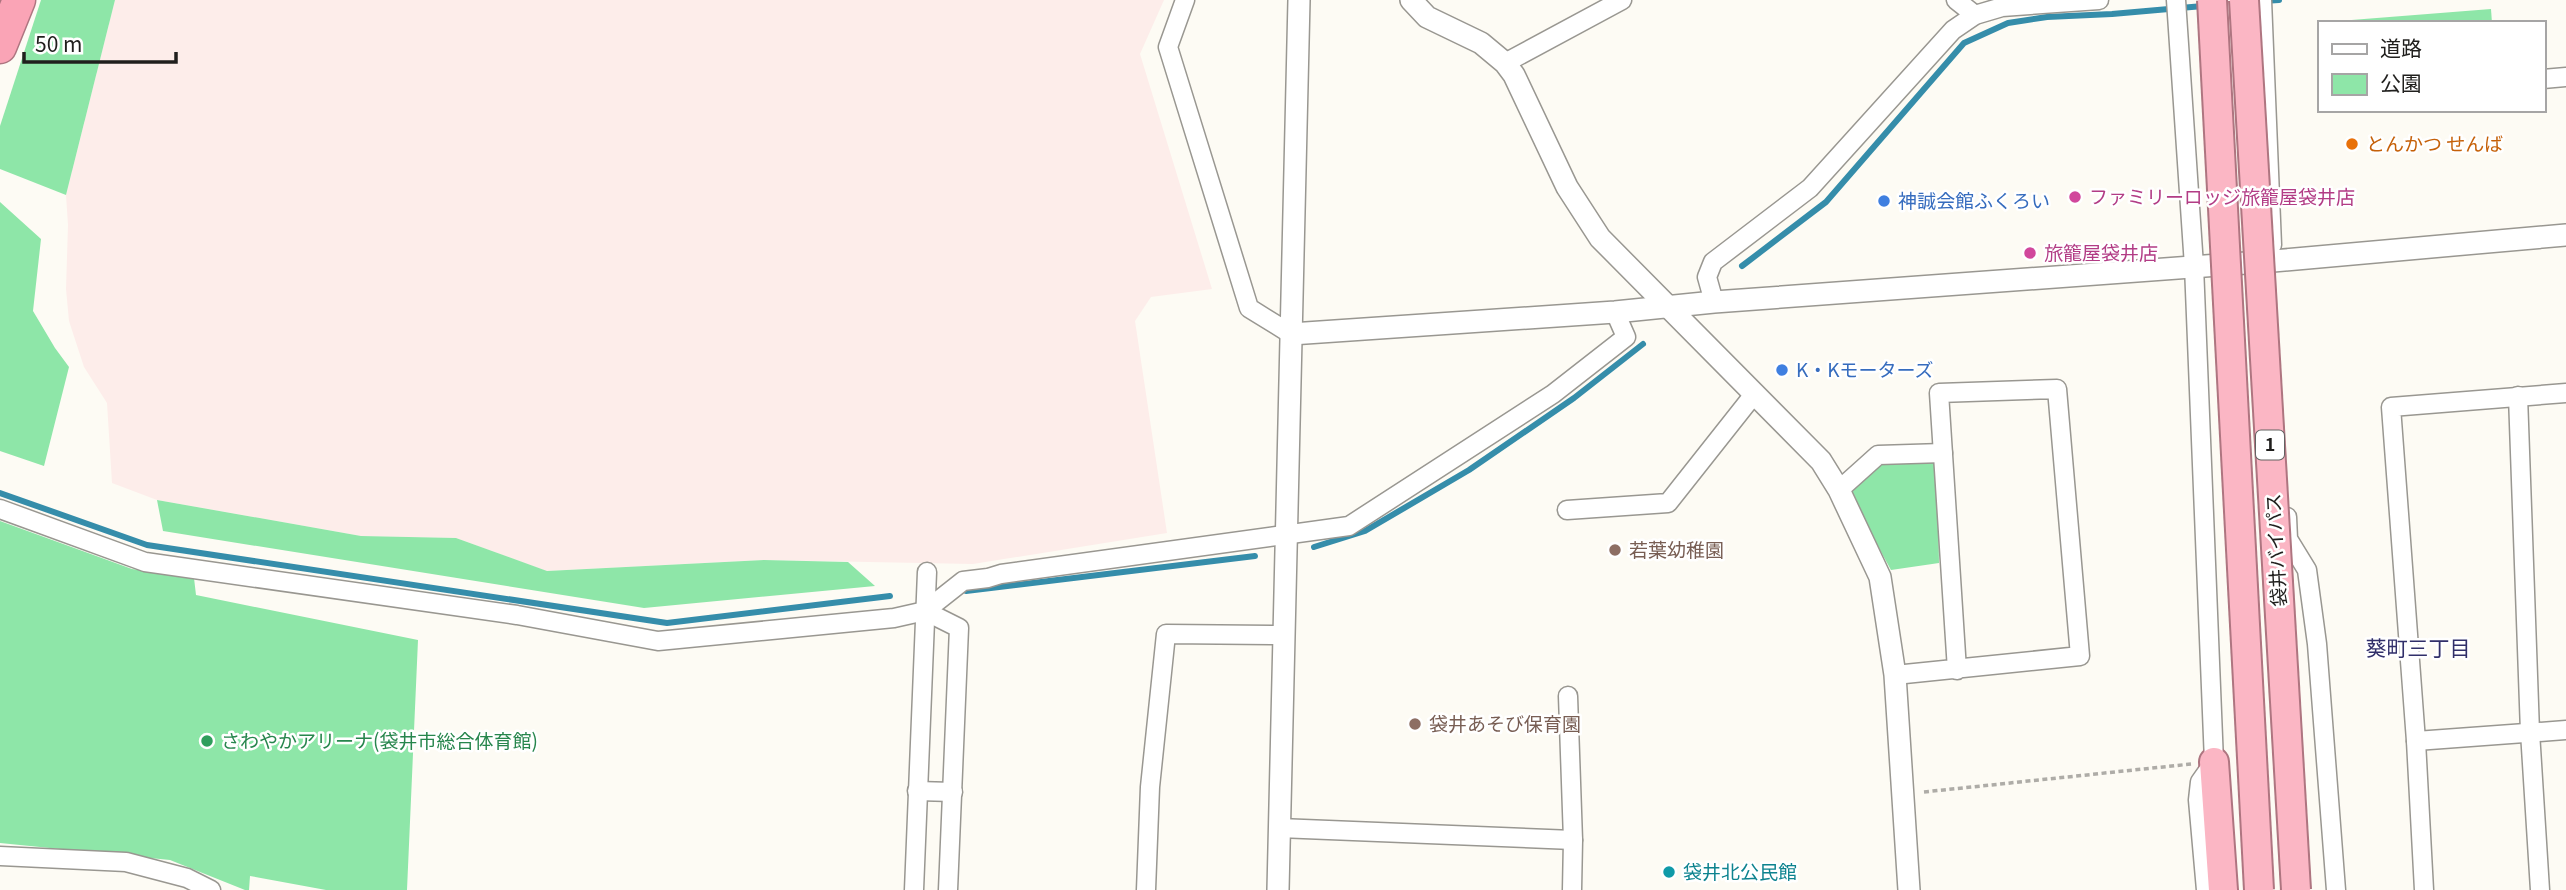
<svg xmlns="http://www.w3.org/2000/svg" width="2566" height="890" viewBox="0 0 2566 890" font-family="Georgia,'Noto Sans JP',serif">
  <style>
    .industrial { fill: #fdedea }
    .green { fill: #8ee6a8 }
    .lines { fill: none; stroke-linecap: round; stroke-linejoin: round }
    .stream { stroke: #358daa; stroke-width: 6 }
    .minor-casing { stroke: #999791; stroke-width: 21 }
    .tertiary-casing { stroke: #999791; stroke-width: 24 }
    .trunk-casing { stroke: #ae7580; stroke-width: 32 }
    .motorway-casing { stroke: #ae7580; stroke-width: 35 }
    .path { stroke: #aeaca7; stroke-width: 3.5; stroke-dasharray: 5 3.5; stroke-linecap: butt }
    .minor { stroke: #fff; stroke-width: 18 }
    .tertiary { stroke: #fff; stroke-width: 21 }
    .trunk { stroke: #fbb6c4; stroke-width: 28 }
    .motorway { stroke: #faa4b6; stroke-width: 32 }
    .trunk-bridge-casing { stroke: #ae7580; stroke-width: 32; stroke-linecap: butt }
    .trunk-bridge { stroke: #fbb6c4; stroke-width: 28 }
    .food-dot { fill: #e8710a; stroke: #fff; stroke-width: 2.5 }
    .hotel-dot { fill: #d1479c; stroke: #fff; stroke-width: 2.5 }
    .shop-dot { fill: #3f7fe0; stroke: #fff; stroke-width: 2.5 }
    .education-dot { fill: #8d6e63; stroke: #fff; stroke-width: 2.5 }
    .leisure-dot { fill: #2e9e5b; stroke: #fff; stroke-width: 2.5 }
    .culture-dot { fill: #0f9aa8; stroke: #fff; stroke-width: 2.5 }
    .labels { text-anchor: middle; stroke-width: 5; stroke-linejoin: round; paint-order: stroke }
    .shield { fill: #fff; stroke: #636261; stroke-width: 2 }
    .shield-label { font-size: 18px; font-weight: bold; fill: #201f1d }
    .food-label { font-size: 19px; fill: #c56008; stroke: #fff; text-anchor: start }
    .hotel-label { font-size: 19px; fill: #b23c85; stroke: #fff; text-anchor: start }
    .shop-label { font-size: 19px; fill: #366cbe; stroke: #fff; text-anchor: start }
    .education-label { font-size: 19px; fill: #785e54; stroke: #fff; text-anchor: start }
    .street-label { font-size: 19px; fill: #201f1d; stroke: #fff }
    .leisure-label { font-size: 19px; fill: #27864d; stroke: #fff; text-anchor: start }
    .culture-label { font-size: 19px; fill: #0d838f; stroke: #fff; text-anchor: start }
    .neighbourhood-label { font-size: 21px; fill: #312f6a; stroke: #fff }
  </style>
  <rect width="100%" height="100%" fill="#fdfbf4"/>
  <!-- industrial -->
  <polygon class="industrial" points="115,0 1164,0 1140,54 1212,289 1151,297 1135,321 1167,533 973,564 764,560 546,571 456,538 361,536 157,500 112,483 107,403 84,367 69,321 66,289 68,225 66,195"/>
  <!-- green -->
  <g class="green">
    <polygon points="41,0 115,0 66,195 0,169 0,126"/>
    <polygon points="2491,9 2492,23 2326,23 2326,22"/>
    <polygon points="0,202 41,239 33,311 55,348 69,367 44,466 0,451"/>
    <polygon points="1937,453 1939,563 1891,570 1848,492 1878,455"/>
    <polygon points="157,500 361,536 456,538 547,571 764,560 848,562 875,586 644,608 163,531"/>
    <polygon points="0,521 132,569 194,578 196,595 418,640 407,890 326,890 250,876 249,890 245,890 170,860 0,843"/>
  </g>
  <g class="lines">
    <!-- stream -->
    <g class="stream">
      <polyline points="2263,1 2279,0"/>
      <polyline points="1742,266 1826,202 1964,43 2008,23 2047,17 2112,14 2203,6"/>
      <polyline points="0,493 147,545 667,623 890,596"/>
      <polyline points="1314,547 1365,531 1469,470 1574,398 1643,344"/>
      <polyline points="966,591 1255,556"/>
    </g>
    <!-- minor casing -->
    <g class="minor-casing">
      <g id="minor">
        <polyline points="1185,0 1168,47 1249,308 1291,334"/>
        <polyline points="1956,0 1975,15"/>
        <polyline points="2176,0 2194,266 2214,762 2200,782 2198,800 2206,890"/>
        <polyline points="2262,0 2272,245"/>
        <polyline points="1505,63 1622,0"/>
        <polyline points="2543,79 2566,77"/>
        <polyline points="1714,302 1707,277 1713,262 1810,188 1953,30 1975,15 2002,7 2099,0"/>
        <polyline points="2518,396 2530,732 2540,890"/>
        <polyline points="1839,490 1878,455 1943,453"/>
        <polyline points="0,509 145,562 517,615 658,641 894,618 925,611 963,581 988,578 1001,574 1349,526 1553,394 1626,337 1615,312"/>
        <polyline points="1567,510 1668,503 1755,393"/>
        <polyline points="2287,517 2288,539 2307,570 2317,644 2336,890"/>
        <polyline points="925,611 959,628 948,890"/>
        <polyline points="1895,675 2080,656 2057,389 1939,393 1957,670"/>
        <polyline points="1568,696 1573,840 1572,890"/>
        <polyline points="2416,741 2566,730"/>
        <polyline points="917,791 953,792"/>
        <polyline points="1279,828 1573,840"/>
        <polyline points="0,856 126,862 187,878 211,890"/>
        <polyline points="914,890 927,572"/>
        <polyline points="1146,890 1150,787 1166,634 1284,635"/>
        <polyline points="2424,890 2416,741 2391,407 2566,393"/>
      </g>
    </g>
    <!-- tertiary casing -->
    <g class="tertiary-casing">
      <g id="tertiary">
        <polyline points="1411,0 1427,17 1481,43 1505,63 1514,75 1567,187 1600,238 1821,461 1839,490 1880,577 1895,675 1909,890"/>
        <polyline points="1291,334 1615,312 1714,302 2273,261 2566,235"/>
        <polyline points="1278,890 1299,0"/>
      </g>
    </g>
    <!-- trunk casing -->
    <g class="trunk-casing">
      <polyline id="trunk" points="2214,762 2223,890"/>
    </g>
    <!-- motorway casing -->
    <g class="motorway-casing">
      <polyline id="motorway" points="0,47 19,0"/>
    </g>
    <!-- path -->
    <polyline class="path" points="1924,792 2191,764"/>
    <!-- minor -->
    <use href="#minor" class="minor"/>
    <!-- tertiary -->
    <use href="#tertiary" class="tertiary"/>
    <!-- trunk -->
    <use href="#trunk" class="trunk"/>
    <!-- motorway -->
    <use href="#motorway" class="motorway"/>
    <!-- trunk-bridge casing -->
    <g class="trunk-bridge-casing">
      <g id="trunk-bridge">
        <polyline points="2212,0 2259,890"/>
        <polyline points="2244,0 2296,890"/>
      </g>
    </g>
    <!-- trunk-bridge -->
    <use href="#trunk-bridge" class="trunk-bridge"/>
  </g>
  <!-- markers -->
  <circle class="food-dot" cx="2352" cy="144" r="7"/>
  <g class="hotel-dot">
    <circle cx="2075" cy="197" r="7"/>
    <circle cx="2030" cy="253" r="7"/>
  </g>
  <g class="shop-dot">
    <circle cx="1884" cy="201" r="7"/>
    <circle cx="1782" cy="370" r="7"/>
  </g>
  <g class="education-dot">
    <circle cx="1615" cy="550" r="7"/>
    <circle cx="1415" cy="724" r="7"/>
  </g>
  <circle class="leisure-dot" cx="207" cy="741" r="7"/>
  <circle class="culture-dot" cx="1669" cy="872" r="7"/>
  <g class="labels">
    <!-- shield labels -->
    <rect class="shield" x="2256" y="430.5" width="28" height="29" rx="5"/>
    <g class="shield-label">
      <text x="2270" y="451">1</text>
    </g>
    <!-- food labels -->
    <g class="food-label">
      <text x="2366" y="151">とんかつ せんば</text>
    </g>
    <!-- hotel labels -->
    <g class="hotel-label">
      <text x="2089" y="204">ファミリーロッジ旅籠屋袋井店</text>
      <text x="2044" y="260">旅籠屋袋井店</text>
    </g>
    <!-- shop labels -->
    <g class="shop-label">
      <text x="1898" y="208">神誠会館ふくろい</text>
      <text x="1796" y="377">K・Kモーターズ</text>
    </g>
    <!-- education labels -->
    <g class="education-label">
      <text x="1629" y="557">若葉幼稚園</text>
      <text x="1429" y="731">袋井あそび保育園</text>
    </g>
    <!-- street labels -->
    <g class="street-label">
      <text transform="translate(2276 550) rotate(-93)" y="7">袋井バイパス</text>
    </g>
    <!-- leisure labels -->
    <g class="leisure-label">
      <text x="221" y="748">さわやかアリーナ(袋井市総合体育館)</text>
    </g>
    <!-- culture labels -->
    <g class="culture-label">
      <text x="1683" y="879">袋井北公民館</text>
    </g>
    <!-- neighbourhood labels -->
    <g class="neighbourhood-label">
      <text x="2418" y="656">葵町三丁目</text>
    </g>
  </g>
  <!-- legend -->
  <rect x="2318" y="21" width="228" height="91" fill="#ffffff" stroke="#a6a5a5" stroke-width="2"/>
  <rect x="2332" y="44" width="35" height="10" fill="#ffffff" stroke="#a6a5a5" stroke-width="2"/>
  <text x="2380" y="56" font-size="21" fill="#201f1d">道路</text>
  <rect x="2332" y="74" width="35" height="21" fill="#8ee6a8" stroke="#a6a5a5" stroke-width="2"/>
  <text x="2380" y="91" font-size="21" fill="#201f1d">公園</text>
  <!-- scale -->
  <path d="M24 52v10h152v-10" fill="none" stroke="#201f1d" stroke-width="3.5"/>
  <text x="35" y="52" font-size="21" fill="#201f1d" stroke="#ffffff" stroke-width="5" paint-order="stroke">50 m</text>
</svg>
